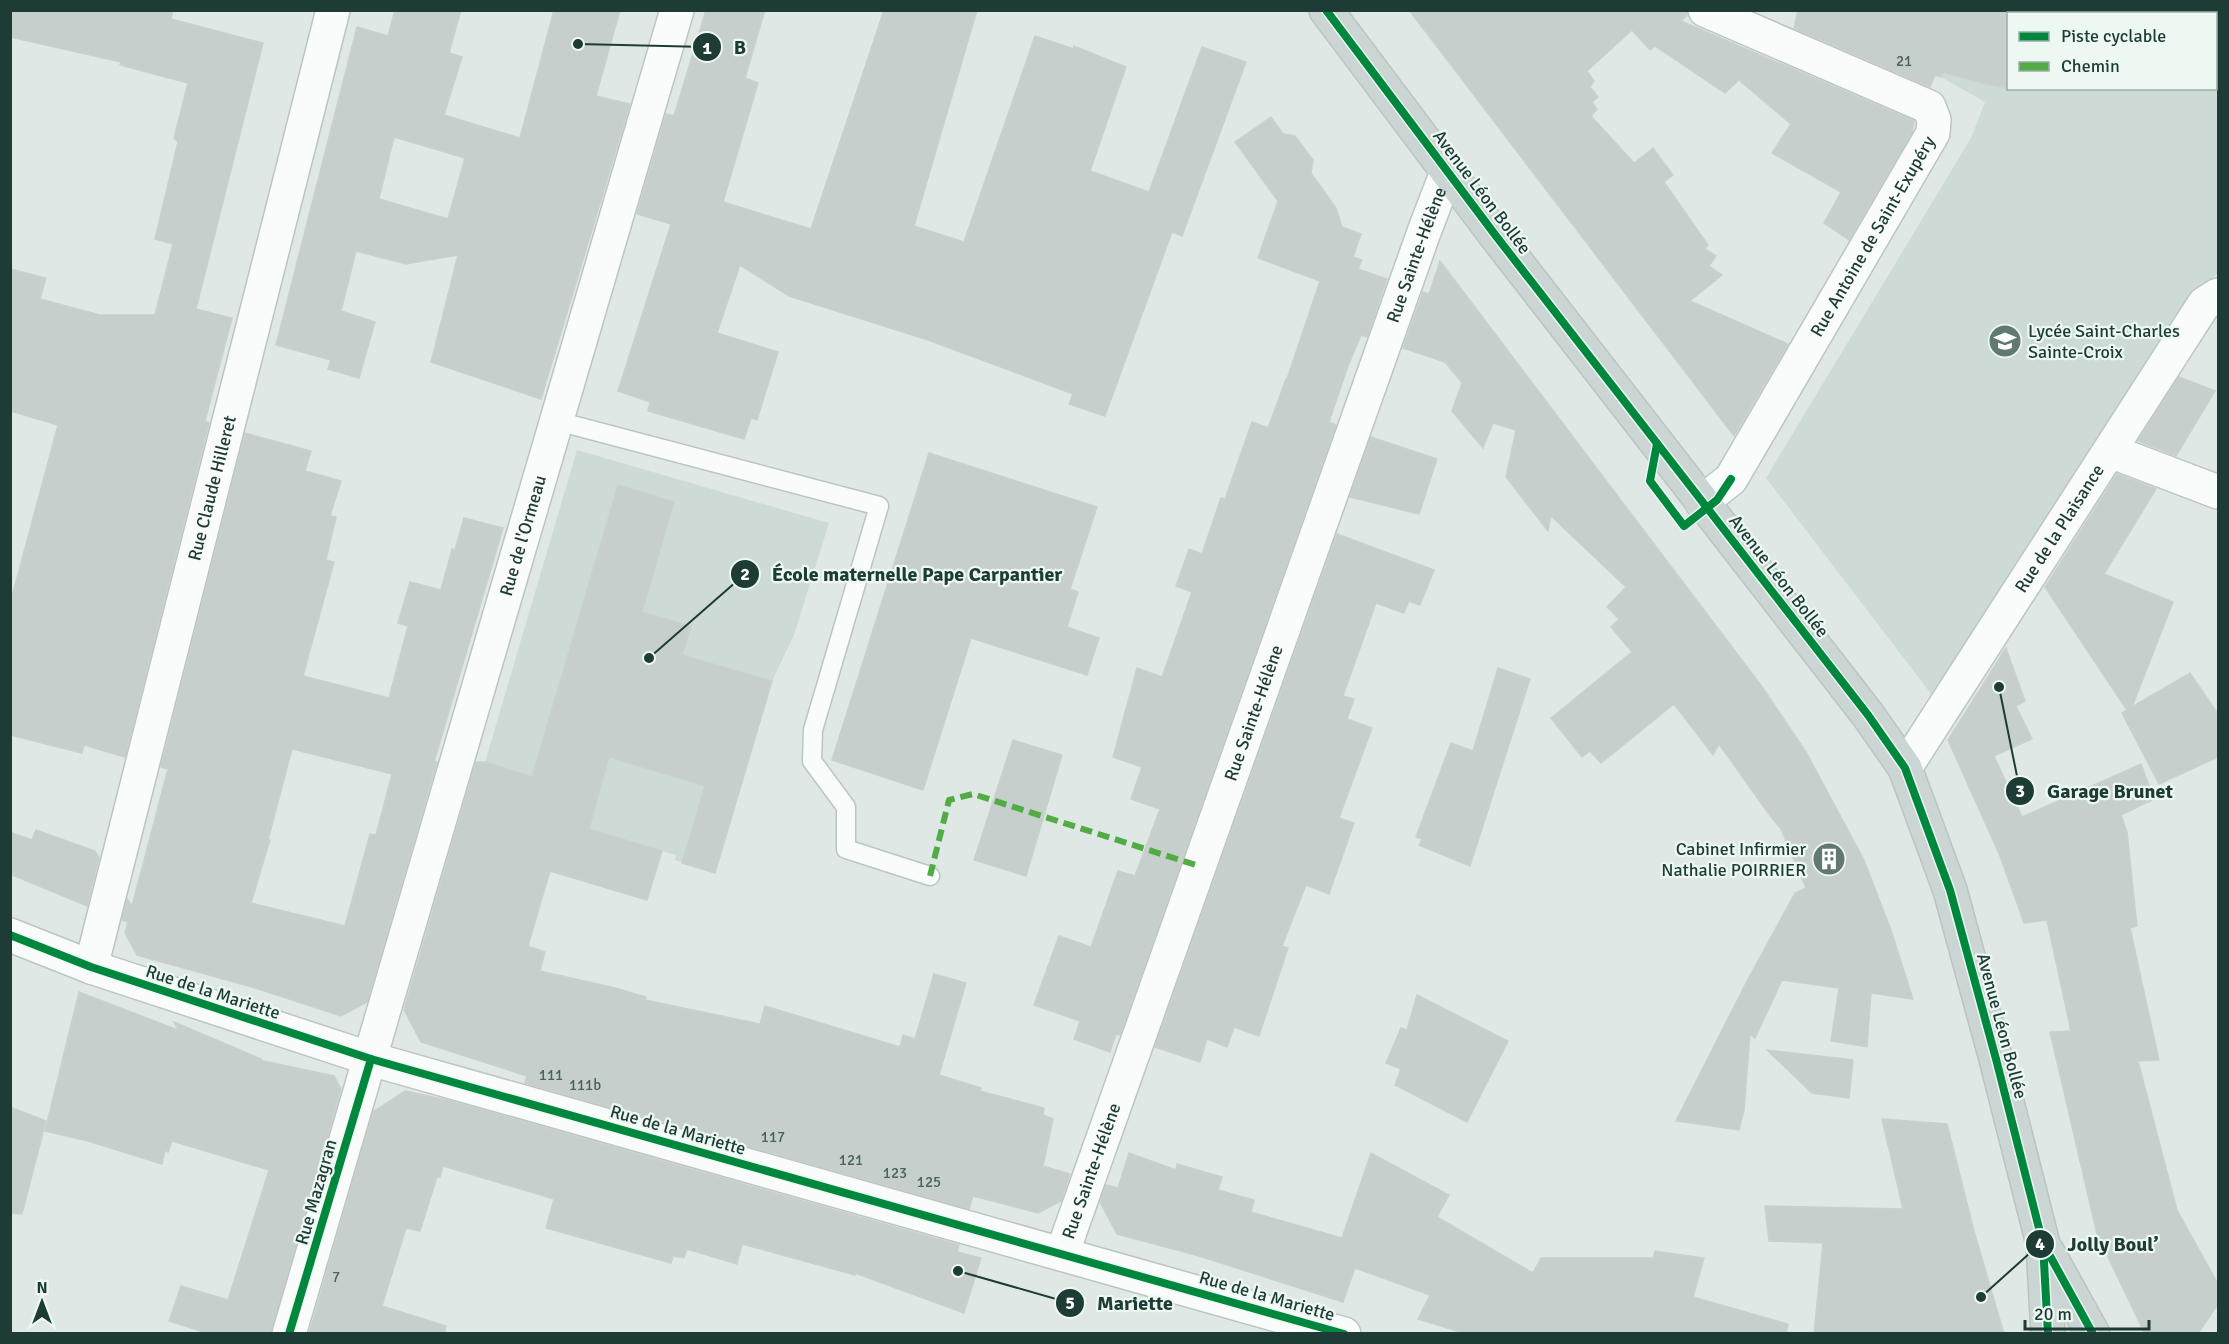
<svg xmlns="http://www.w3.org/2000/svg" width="2229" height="1344" viewBox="0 0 2229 1344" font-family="Signika,sans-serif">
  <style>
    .built { fill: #cddad5; fill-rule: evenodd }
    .building { fill: #c7cfcc; stroke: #c9d1ce; stroke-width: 1.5; fill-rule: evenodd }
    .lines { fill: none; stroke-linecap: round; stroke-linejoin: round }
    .lane-casing { stroke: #bdc5c2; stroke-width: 21 }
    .street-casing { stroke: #bdc5c2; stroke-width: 36 }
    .primary-casing { stroke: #bac5c2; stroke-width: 36 }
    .lane { stroke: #fafcfb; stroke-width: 18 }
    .street { stroke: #fafcfb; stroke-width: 33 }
    .primary { stroke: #cbd5d3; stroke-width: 33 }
    .quiet { stroke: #52ac45; stroke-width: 6; stroke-dasharray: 12 6; stroke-linecap: butt }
    .cycleway-casing { stroke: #eef8f3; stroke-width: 11 }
    .cycleway { stroke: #00873e; stroke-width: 8 }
    .labels { text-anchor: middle; stroke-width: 4.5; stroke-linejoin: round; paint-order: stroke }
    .number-label { font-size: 15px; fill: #48625c }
    .street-label { font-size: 18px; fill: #1d3c36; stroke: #eef8f3 }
    .poi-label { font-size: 18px; fill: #1d3c36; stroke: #eef8f3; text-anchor: start }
    .leader { fill: none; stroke: #1d3c36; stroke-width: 2 }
    .callout-dot { fill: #1d3c36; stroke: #eef8f3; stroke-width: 2 }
    .mark-label { font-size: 18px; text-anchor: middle; font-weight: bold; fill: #fff }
    .callout-label { font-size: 20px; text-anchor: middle; font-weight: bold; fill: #1d3c36; stroke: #eef8f3; stroke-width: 4.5; stroke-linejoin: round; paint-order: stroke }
  </style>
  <rect width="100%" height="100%" fill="#e0e8e5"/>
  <!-- built -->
  <g class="built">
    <path d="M1897,11H2218V273L2201,287L1935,699L1766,478L1971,138L1985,102L1941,77L1884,52ZM2008,14H2216V88H2008Z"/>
    <polygon points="577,450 829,523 794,635 772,681 715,873 675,860 676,855 535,813 481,776"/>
  </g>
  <!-- building -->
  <g class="building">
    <polygon points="10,10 173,10 171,19 263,43 196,309 232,318 205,421 209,423 125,757 84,745 82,753 10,735 10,604 58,425 10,411 10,269 46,278 40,299 100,315 155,315 173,244 155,239 178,142 174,138 188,83 120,65 121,62 10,37"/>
    <path d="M395,10H461L449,53L462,57L444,115L520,138L554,10H620L596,96L630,104L541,399L431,362L458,255L406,264L356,251L341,311L375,322L359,378L328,369L331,360L276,345L357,27L388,36ZM394,137L465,158L448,219L379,199Z"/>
    <polygon points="706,10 765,10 745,78 758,83 723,202 811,229 884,10 977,10 914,226 964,242 1035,36 1074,49 1074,46 1126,67 1090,171 1149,192 1202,47 1246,62 1182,236 1172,232 1105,416 1069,404 1073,394 928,340 789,296 740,265 717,333 778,352 757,420 751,418 744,439 648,411 650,402 618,391 671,224 637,214 666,114 674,116"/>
    <polygon points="1409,10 1687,10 1687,15 1681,21 1914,121 1912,133 1849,240 1824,223 1841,192 1772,153 1791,124 1739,80 1725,93 1655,46 1650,50 1632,30 1587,71 1594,81 1590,87 1598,97 1592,102 1597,109 1591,116 1634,163 1653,148 1673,175 1664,182 1708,245 1705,249 1716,256 1709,266 1722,275 1690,301 1788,344 1734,436"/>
    <polygon points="1798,10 2008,10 2008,88 1986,84 1942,72 1941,77 1935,75 1930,87 1794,28"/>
    <polygon points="1271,117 1283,134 1295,136 1313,160 1311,173 1336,208 1342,227 1361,234 1353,257 1362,260 1358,269 1387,279 1367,337 1361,335 1348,366 1329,422 1336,425 1120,1035 1116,1034 1110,1052 1074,1039 1080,1021 1034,1005 1059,936 1091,947 1118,871 1135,876 1160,809 1131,799 1142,767 1113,757 1137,668 1162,677 1192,592 1176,586 1189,549 1202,554 1221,498 1225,499 1252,422 1268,428 1286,379 1287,379 1320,281 1258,258 1278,201 1235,142"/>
    <polygon points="1440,261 1763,688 1806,752 1864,860 1891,930 1913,999 1871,993 1867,1047 1831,1041 1839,988 1782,980 1755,1038 1750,1034 1744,1110 1739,1130 1676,1121 1746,983 1795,893 1806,888 1781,829 1768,813 1719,744 1713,755 1674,704 1601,763 1590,751 1582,757 1551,718 1632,652 1611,627 1619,619 1607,607 1626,587 1551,516 1548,531 1506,477 1516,430 1493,423 1483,448 1452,411 1462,383 1445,362 1403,348 1423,292 1429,294"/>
    <polygon points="2179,377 2215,391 2176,456 2138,441"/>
    <path d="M245,433L311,451L305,471L341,481L330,516L336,517L326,560L334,562L303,676L389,698L408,626L398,623L410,582L441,590L452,549L455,550L464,518L503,528L434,762H437L367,1002L341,1016L252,987L137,955L125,933L128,922L122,920L127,899L132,906L168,769L161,767ZM292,749L392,774L376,835L370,834L345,926L251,903L270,840H268Z"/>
    <polygon points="1371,437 1437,459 1419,514 1350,497"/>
    <polygon points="929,453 1097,507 1070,589 1078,592 1067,627 1099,638 1087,675 971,638 923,790 832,760"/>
    <polygon points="2117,474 2156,489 2104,574 2173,602 2132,707 2190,673 2218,714 2218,757 2159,784 2122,713 2127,710 2045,587"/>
    <polygon points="618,485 674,502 642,612 691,626 682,655 772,681 715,873 682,863 705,786 609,757 589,829 662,851 647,900 550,871 528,946 545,952 540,971 615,988 646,997 645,1000 760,1024 765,1006 900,1047 903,1035 915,1039 934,974 966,983 939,1075 981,1088 980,1091 1044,1108 1043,1115 1053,1119 1043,1166 1070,1174 1061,1201 1038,1213 973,1196 969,1209 525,1083 527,1076 421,1042 404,1010 476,762 486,762 532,777"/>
    <polygon points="1337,534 1434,570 1420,605 1409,601 1404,613 1376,603 1343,696 1354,699 1347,719 1372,728 1339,818 1354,823 1329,894 1306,885 1282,946 1288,948 1259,1036 1234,1027 1227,1047 1207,1039 1200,1062 1155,1047"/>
    <polygon points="2006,648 2025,701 2016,706 2032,739 1994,756 2022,817 2141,764 2154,799 2121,815 2127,832 2137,926 2130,928 2159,1060 2138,1061 2177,1210 2218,1284 2218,1304 2198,1334 2145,1334 2097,1234 2050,1032 2071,1031 2047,920 2024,923 2000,856 1948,740"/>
    <polygon points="1498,668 1530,679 1470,866 1419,845 1422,839 1416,837 1451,743 1473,751"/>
    <polygon points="1013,740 1062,755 1026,876 974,860"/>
    <polygon points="36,830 95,851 99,858 87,906 10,874 10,832 32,840"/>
    <polygon points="79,992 178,1030 174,1022 261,1059 259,1060 334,1076 341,1089 271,1334 210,1334 169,1321 181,1286 228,1300 269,1170 172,1141 168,1152 165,1150 162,1164 88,1141 45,1131"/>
    <polygon points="1417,995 1508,1041 1467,1122 1395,1085 1401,1069 1386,1063 1401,1028 1407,1030"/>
    <polygon points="1767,1050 1853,1060 1849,1098 1812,1093"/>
    <polygon points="405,1091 447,1100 959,1245 957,1252 981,1258 964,1313 855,1273 855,1275 742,1244 737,1264 687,1249 684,1258 673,1256 671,1263 546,1228 554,1199 443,1166 440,1177 437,1177 420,1231 406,1228 382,1306 446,1326 444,1334 309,1334 373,1112"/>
    <polygon points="10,1107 46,1121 22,1214 10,1213"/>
    <polygon points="1882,1119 1947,1124 1974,1231 2004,1334 1814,1334 1823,1243 1769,1241 1765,1206 1903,1209"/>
    <polygon points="1129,1153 1176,1170 1177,1164 1222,1177 1218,1190 1254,1200 1251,1212 1342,1238 1371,1153 1449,1195 1437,1217 1533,1273 1541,1258 1653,1258 1655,1251 1704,1258 1693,1297 1788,1324 1786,1334 1467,1334 1418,1319 1430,1295 1355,1268 1343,1302 1199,1256 1117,1234 1100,1202 1106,1185 1118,1188"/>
  </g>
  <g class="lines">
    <!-- lane casing -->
    <g class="lane-casing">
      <polyline id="lane" points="557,421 879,506 813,730 812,761 846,807 846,849 930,876"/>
    </g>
    <!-- street casing -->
    <g class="street-casing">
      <g id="street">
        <polyline points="2110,451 2218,492"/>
        <path id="s1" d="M1702,502L1731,479L1933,133L1934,120L1929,107L1705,10"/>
        <path id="s2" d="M1905,768L2204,304L2218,295"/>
        <polyline points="10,935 91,967 371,1059 1344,1334"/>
        <path id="s3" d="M91,967L333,10"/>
        <path id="s4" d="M1062,1254L1424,232L1447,172"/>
        <path id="s5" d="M289,1334L677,10"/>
      </g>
    </g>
    <!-- primary casing -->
    <g class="primary-casing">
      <g id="primary">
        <polyline points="1326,10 1496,236 1868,715 1905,768 1950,890 1996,1059 2043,1244 2048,1334"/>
        <polyline points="2047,1251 2093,1334"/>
      </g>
    </g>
    <!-- lane -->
    <use href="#lane" class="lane"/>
    <!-- street -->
    <use href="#street" class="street"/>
    <!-- primary -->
    <use href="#primary" class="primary"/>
    <!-- quiet -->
    <polyline class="quiet" points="930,876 949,800 973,794 1199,866"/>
    <!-- cycleway casing -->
    <g class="cycleway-casing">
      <g id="cycleway">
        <polyline points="1326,10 1496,236 1868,715 1905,768 1950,890 1996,1059 2043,1244 2048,1334"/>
        <polyline points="1657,444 1650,481 1684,526 1717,500 1731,479"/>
        <polyline points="10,935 91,967 371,1059 1344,1334"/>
        <polyline points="2045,1247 2093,1334"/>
        <polyline points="289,1334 371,1059"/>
      </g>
    </g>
    <!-- cycleway -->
    <use href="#cycleway" class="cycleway"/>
  </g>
  <!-- icons -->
  <defs>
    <g id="school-disc" transform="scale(1.725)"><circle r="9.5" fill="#617873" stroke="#eef8f3"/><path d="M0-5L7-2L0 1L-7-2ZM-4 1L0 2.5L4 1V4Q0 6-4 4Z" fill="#fff"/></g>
    <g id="building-disc" transform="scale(1.725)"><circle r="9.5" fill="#617873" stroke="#eef8f3"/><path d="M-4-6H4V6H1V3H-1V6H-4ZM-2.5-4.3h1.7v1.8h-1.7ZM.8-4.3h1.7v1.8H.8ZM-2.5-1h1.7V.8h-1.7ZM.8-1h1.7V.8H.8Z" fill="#fff"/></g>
  </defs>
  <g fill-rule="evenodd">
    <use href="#school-disc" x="2005" y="341"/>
    <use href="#building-disc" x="1829" y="859"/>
  </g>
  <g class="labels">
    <!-- number labels -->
    <g class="number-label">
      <text x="1904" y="66">21</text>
      <text x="551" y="1080">111</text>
      <text x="585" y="1090">111b</text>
      <text x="773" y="1142">117</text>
      <text x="851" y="1165">121</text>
      <text x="895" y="1178">123</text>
      <text x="929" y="1187">125</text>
      <text x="336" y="1282">7</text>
    </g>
    <!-- street labels -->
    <g class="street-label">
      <text transform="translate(1482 192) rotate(53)" y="6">Avenue Léon Bollée</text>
      <text dy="6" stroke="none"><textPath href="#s1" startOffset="318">Rue Antoine de Saint-Exupéry</textPath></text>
      <text dy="6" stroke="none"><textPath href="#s4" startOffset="1060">Rue Sainte-Hélène</textPath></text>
      <text dy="6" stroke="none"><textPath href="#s3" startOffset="494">Rue Claude Hilleret</textPath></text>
      <text dy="6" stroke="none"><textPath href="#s2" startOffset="285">Rue de la Plaisance</textPath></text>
      <text dy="6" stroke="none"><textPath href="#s5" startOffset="832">Rue de l'Ormeau</textPath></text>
      <text transform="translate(1779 576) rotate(52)" y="6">Avenue Léon Bollée</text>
      <text dy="6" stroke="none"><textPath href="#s4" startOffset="574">Rue Sainte-Hélène</textPath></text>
      <text transform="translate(213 992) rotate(18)" y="6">Rue de la Mariette</text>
      <text transform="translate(2002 1026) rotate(75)" y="6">Avenue Léon Bollée</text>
      <text transform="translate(678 1130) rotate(16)" y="6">Rue de la Mariette</text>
      <text dy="6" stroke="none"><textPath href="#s4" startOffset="88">Rue Sainte-Hélène</textPath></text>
      <text transform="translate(316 1192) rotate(-74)" y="6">Rue Mazagran</text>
      <text transform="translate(1267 1296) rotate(16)" y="6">Rue de la Mariette</text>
    </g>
    <!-- poi labels -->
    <g class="poi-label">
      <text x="2028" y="337">Lycée Saint-Charles<tspan x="2028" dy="21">Sainte-Croix</tspan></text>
      <text x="1806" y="855" text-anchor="end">Cabinet Infirmier<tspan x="1806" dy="21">Nathalie POIRRIER</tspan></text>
    </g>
  </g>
  <!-- callouts -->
  <path class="leader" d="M578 44L707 47M649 658L745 574M1999 687L2020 791M1981 1297L2040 1244M958 1271L1070 1303"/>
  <g class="callout-dot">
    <circle cx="578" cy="44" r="6"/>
    <circle cx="649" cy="658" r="6"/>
    <circle cx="1999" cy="687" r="6"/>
    <circle cx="1981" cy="1297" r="6"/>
    <circle cx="958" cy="1271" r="6"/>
    <circle cx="707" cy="47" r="15"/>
    <circle cx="745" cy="574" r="15"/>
    <circle cx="2020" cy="791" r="15"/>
    <circle cx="2040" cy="1244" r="15"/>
    <circle cx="1070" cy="1303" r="15"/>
  </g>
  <g class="mark-label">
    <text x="707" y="54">1</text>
    <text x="745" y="580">2</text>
    <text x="2020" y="797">3</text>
    <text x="2040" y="1250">4</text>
    <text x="1070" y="1309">5</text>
  </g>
  <g class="callout-label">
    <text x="740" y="54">B</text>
    <text x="917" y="581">École maternelle Pape Carpantier</text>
    <text x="2110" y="798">Garage Brunet</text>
    <text x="2113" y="1251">Jolly Boul’</text>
    <text x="1135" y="1310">Mariette</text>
  </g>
  <!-- border -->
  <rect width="2229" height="1344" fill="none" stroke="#1d3c36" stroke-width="24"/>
  <!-- legend -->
  <rect x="2007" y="12" width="210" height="78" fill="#eef8f3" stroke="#9aada7" stroke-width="1.5"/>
  <rect x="2019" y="32" width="30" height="9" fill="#00873e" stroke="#9aada7" stroke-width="1.5"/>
  <text x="2061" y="42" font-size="18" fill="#1d3c36">Piste cyclable</text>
  <rect x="2019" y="62" width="30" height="9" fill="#52ac45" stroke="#9aada7" stroke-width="1.5"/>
  <text x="2061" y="72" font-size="18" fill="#1d3c36">Chemin</text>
  <!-- north arrow -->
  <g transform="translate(42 1302)" stroke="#eef8f3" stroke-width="4.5" paint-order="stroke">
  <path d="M0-4.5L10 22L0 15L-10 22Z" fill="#1d3c36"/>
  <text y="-9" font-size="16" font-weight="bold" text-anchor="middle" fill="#1d3c36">N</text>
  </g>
  <!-- scale -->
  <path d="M2025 1320v9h124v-9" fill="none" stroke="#1d3c36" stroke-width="3"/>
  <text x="2034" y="1320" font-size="18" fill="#1d3c36" stroke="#eef8f3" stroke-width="4.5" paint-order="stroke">20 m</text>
</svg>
